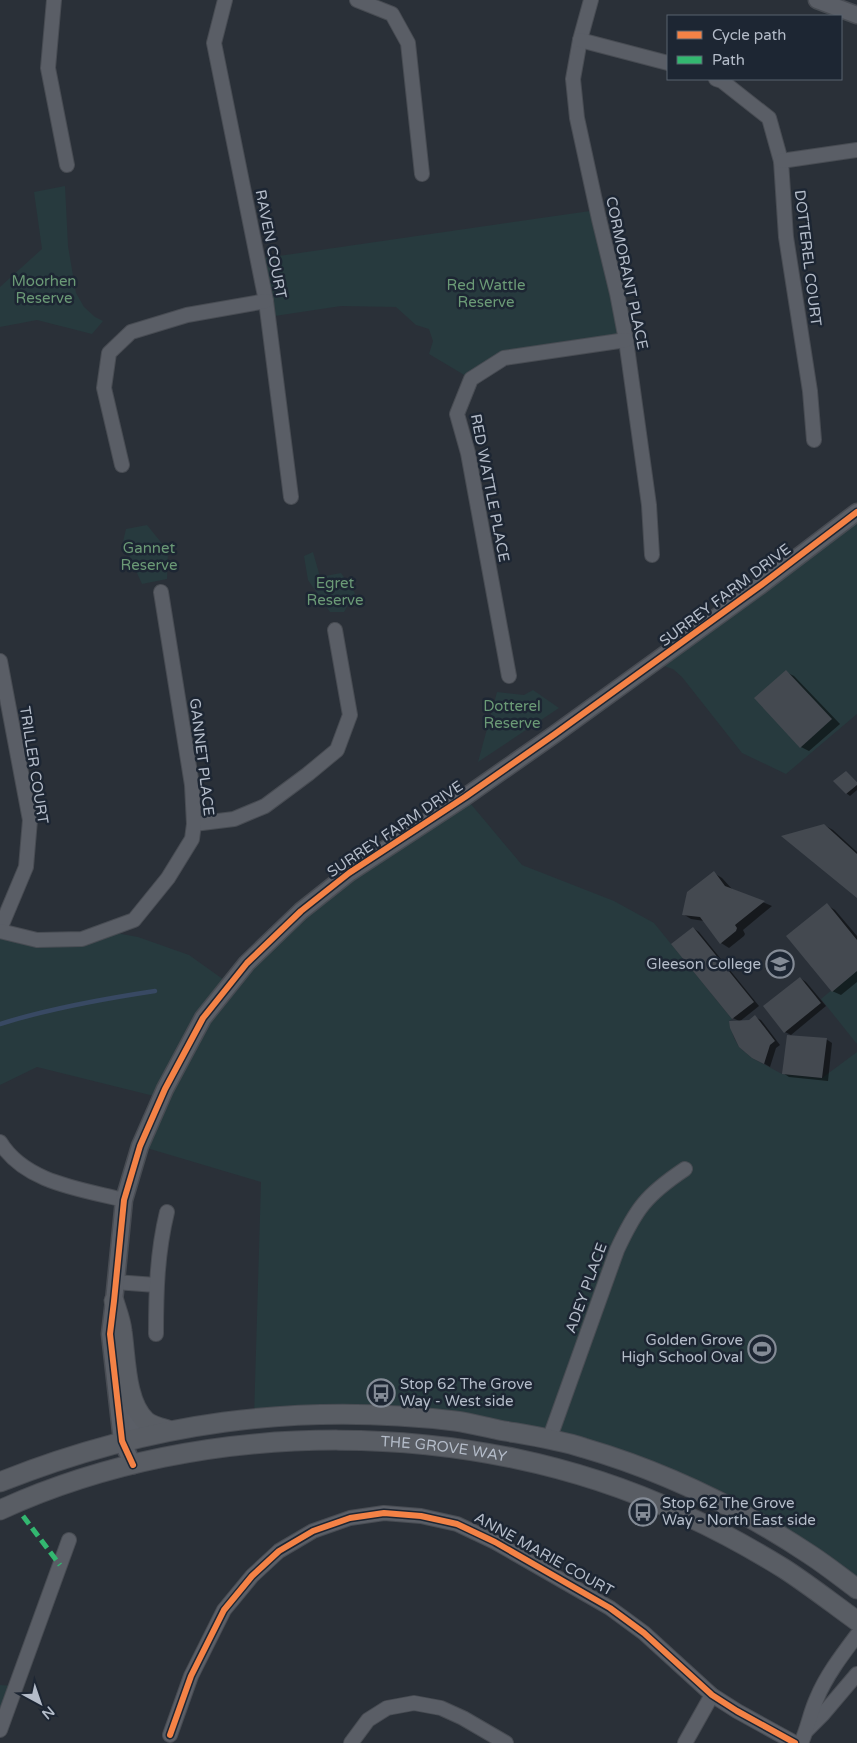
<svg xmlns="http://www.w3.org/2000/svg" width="857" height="1743" viewBox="0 0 857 1743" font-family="'Varela Round',sans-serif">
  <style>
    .green { fill: #273a3e }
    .shadow { fill: #0007 }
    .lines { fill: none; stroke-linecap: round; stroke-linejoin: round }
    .stream { stroke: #384963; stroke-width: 4.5 }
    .building { fill: #444950 }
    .minor-casing { stroke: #484c53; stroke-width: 16 }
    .tertiary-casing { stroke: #484c53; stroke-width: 19 }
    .secondary-casing { stroke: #484c53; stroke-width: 21 }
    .minor { stroke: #5a5e66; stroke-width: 14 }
    .tertiary { stroke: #5a5e66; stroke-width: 16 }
    .secondary { stroke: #595d64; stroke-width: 19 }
    .quiet { stroke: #33b770; stroke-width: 5; stroke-dasharray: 10 5; stroke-linecap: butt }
    .cycleway-casing { stroke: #1d2633; stroke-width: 9 }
    .cycleway { stroke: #f48246; stroke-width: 6 }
    .labels { text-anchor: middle; stroke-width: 5; stroke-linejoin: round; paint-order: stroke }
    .street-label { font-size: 15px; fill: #b4bcc9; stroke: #1d2633 }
    .park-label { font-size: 15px; fill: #6b9a76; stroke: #1d2633 }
    .poi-label { font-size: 15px; fill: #b4bcc9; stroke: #1d2633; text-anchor: end }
  </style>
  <rect width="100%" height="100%" fill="#2a3038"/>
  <!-- green -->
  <g class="green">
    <polygon points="65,186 68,246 76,293 84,307 95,317 103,321 92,334 37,320 0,327 0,287 42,249 34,192"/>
    <polygon points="597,210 626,340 504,358 471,379 429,354 433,341 429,329 416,325 396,307 341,306 268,317 258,259"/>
    <polygon points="857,512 857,714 786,774 742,753 682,677 673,669 655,663"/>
    <polygon points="147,525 168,551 167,579 142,584 123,542 126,529"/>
    <polygon points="313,552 320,577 341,573 355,593 344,612 330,612 308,580 304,556"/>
    <polygon points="533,690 559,708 478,762 497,692 524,695"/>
    <polygon points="465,797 522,865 614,901 654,923 732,1019 729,1021 734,1038 739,1047 752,1058 782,1074 822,1078 857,1052 857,1578 676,1482 492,1428 254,1418 261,1182 140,1146 203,1018 301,911"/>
    <polygon points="0,931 37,940 105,931 138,937 189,955 224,980 154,1096 37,1067 0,1085"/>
    <polygon points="857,969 857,1044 821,999"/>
    <polygon points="0,1685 16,1686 0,1730"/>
  </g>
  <!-- shadow -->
  <g class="shadow">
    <polygon points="786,672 794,676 840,724 809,751 801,747"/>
    <polygon points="846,772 857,782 857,790 850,796 846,793"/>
    <polygon points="824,825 833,830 857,852 857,896"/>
    <polygon points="714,873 722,878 732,889 772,906 743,930 745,934 744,936 729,948 721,943 704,921 691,919 683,914"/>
    <polygon points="827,905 835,910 857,936 857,982 841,995 832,991"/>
    <polygon points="693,928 699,932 759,1006 739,1022 749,1021 755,1017 761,1020 780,1045 776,1048 770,1067 753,1057 739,1021 733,1018"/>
    <polygon points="800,978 806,982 826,1006 791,1035 785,1032"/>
    <polygon points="826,1039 832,1043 828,1081 789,1077 783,1073"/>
  </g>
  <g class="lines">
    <!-- stream -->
    <path class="stream" d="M0,1024C51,1008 102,999 155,991"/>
  </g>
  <!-- building -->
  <g class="building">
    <polygon points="786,670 832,719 800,748 754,698"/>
    <polygon points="846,771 857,782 857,785 846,794 833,781"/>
    <polygon points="824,824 857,854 857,898 781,836"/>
    <polygon points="714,871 725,886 765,901 735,925 737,928 736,931 720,944 700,917 682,915 687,892"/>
    <polygon points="827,903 857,940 857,971 832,992 786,936"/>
    <polygon points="693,927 754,1002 732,1019 671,944"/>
    <polygon points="800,977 821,1003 784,1033 763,1006"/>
    <polygon points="755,1015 775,1041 770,1045 764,1064 752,1058 739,1047 730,1028 729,1021 749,1020"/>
    <polygon points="787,1035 827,1038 822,1078 782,1074"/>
  </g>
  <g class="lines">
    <!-- minor casing -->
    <g class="minor-casing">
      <g id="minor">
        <polyline points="54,0 48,68 67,165"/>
        <polyline points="225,0 214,43 266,301 291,497"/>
        <polyline points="357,0 392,14 408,43 422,174"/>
        <polyline points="591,0 580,40 573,79 577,118 599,219 617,293 626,340 649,505 652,555"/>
        <polyline points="580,40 668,63"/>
        <polyline points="716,79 722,81 769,118 781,161 786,237 810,391 814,440"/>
        <polyline points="781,161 857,150"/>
        <polyline points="122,465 104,388 109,353 131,332 187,315 266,301"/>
        <polyline points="0,661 30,820 26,867 0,929"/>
        <polyline points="509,676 468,453 457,414 471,379 504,358 626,340"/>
        <polyline points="194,824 234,819 265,806 308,774 337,750 350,715 335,630"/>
        <polyline points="0,931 37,940 82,939 134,920 168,878 192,839 194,824 192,785 161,592"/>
        <path d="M0,1142C25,1183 81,1189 124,1200"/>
        <polyline points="115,1282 156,1285"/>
        <path d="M156,1334C156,1293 157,1253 167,1212"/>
        <path d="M549,1440L617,1250C636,1209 646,1195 685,1169"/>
        <polyline points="0,1730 69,1540"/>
        <polyline points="807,1730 823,1714 857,1674"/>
        <polyline points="170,1735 191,1676 224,1610 252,1576 279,1551 313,1531 350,1518 384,1513 421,1516 457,1524 495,1542 610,1608 644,1633 712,1695 737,1711 795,1743"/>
        <polyline points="351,1743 368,1720 387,1708 414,1703 441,1708 463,1718 506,1743"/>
        <polyline points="685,1743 712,1695"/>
        <path d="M801,1743C808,1728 810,1713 817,1698C826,1676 842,1655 857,1635"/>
      </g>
    </g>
    <!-- tertiary casing -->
    <g class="tertiary-casing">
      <g id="tertiary">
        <polyline points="817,0 857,15"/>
        <polyline points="130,1399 136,1438"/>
        <polyline points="133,1465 122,1441 110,1334 114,1301 124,1200 140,1146 165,1089 203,1018 247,963 301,911 349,873 465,797 555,734 761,585 857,512"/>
      </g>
    </g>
    <!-- secondary casing -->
    <g class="secondary-casing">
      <g id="secondary">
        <path d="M114,1301C117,1311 121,1321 122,1331C126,1357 125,1402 146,1421C152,1426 161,1428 168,1430"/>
        <path d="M0,1482C148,1423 296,1402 455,1421C470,1423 484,1427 499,1430C527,1435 556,1439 584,1448C663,1471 741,1509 809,1554C826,1565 841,1577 857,1589"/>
        <path id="s1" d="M0,1510C205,1416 473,1417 678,1512C714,1528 749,1547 783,1568C808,1584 832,1603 857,1621"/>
      </g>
    </g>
    <!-- minor -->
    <use href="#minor" class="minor"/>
    <!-- tertiary -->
    <use href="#tertiary" class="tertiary"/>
    <!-- secondary -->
    <use href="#secondary" class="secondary"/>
    <!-- quiet -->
    <polyline class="quiet" points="23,1516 60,1565"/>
    <!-- cycleway casing -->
    <g class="cycleway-casing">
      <g id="cycleway">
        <polyline points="133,1465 122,1441 110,1334 114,1301 124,1200 140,1146 165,1089 203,1018 247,963 301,911 349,873 465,797 555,734 761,585 857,512"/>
        <polyline points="170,1735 191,1676 224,1610 252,1576 279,1551 313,1531 350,1518 384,1513 421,1516 457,1524 495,1542 610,1608 644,1633 712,1695 737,1711 795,1743"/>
      </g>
    </g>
    <!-- cycleway -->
    <use href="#cycleway" class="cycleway"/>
  </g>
  <!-- icons -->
  <defs>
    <g id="school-ring" transform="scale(1.4375)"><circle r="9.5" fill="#1d2633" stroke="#848b96" stroke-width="1.5"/><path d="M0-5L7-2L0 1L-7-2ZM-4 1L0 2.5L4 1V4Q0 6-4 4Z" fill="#848b96"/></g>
    <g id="stadium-ring" transform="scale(1.4375)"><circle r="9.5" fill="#1d2633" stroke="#848b96" stroke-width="1.5"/><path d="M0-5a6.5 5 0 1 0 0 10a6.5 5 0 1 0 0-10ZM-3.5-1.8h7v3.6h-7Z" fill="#848b96"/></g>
    <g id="bus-ring" transform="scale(1.4375)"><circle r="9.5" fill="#1d2633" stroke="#848b96" stroke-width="1.5"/><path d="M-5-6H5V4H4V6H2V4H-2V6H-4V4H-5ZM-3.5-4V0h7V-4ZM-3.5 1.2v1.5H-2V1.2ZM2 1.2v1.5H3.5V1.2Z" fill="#848b96"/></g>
  </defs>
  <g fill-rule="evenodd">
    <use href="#school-ring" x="780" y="964"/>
    <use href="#stadium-ring" x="762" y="1349"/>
    <use href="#bus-ring" x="381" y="1393"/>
    <use href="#bus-ring" x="643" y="1512"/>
  </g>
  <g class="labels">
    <!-- street labels -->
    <g class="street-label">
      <text transform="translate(271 244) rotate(79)" y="5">RAVEN COURT</text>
      <text transform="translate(808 258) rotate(83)" y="5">DOTTEREL COURT</text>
      <text transform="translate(627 273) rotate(78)" y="5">CORMORANT PLACE</text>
      <text transform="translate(490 488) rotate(79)" y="5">RED WATTLE PLACE</text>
      <text transform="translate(725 595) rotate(-37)" y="5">SURREY FARM DRIVE</text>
      <text transform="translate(202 757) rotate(83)" y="5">GANNET PLACE</text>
      <text transform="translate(34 765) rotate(81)" y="5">TRILLER COURT</text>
      <text transform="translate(395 829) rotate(-34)" y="5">SURREY FARM DRIVE</text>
      <text transform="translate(586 1288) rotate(-70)" y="5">ADEY PLACE</text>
      <text dy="5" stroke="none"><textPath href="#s1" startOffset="454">THE GROVE WAY</textPath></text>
      <text transform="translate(544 1554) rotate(29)" y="5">ANNE MARIE COURT</text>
    </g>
    <!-- park labels -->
    <g class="park-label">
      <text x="44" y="286">Moorhen<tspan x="44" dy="17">Reserve</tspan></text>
      <text x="486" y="290">Red Wattle<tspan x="486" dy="17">Reserve</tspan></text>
      <text x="149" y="553">Gannet<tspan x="149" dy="17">Reserve</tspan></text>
      <text x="335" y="588">Egret<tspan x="335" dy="17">Reserve</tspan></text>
      <text x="512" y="711">Dotterel<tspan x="512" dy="17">Reserve</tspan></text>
    </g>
    <!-- poi labels -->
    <g class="poi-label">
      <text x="761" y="969">Gleeson College</text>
      <text x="743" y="1345">Golden Grove<tspan x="743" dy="17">High School Oval</tspan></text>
      <text x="400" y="1389" text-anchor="start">Stop 62 The Grove<tspan x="400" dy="17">Way - West side</tspan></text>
      <text x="662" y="1508" text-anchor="start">Stop 62 The Grove<tspan x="662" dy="17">Way - North East side</tspan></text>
    </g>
  </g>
  <!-- legend -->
  <rect x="667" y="15" width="175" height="65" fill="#1d2633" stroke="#59626f"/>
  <rect x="677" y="31" width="25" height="8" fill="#f48246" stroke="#59626f"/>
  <text x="712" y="40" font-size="15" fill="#b4bcc9">Cycle path</text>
  <rect x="677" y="56" width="25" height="8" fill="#33b770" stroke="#59626f"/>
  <text x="712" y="65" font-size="15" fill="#b4bcc9">Path</text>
  <!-- north arrow -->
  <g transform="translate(40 1703) rotate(140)" stroke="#1d2633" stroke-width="4" paint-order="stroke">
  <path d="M0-4L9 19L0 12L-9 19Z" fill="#b4bcc9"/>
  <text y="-8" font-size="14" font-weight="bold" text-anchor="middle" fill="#b4bcc9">N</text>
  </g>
</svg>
